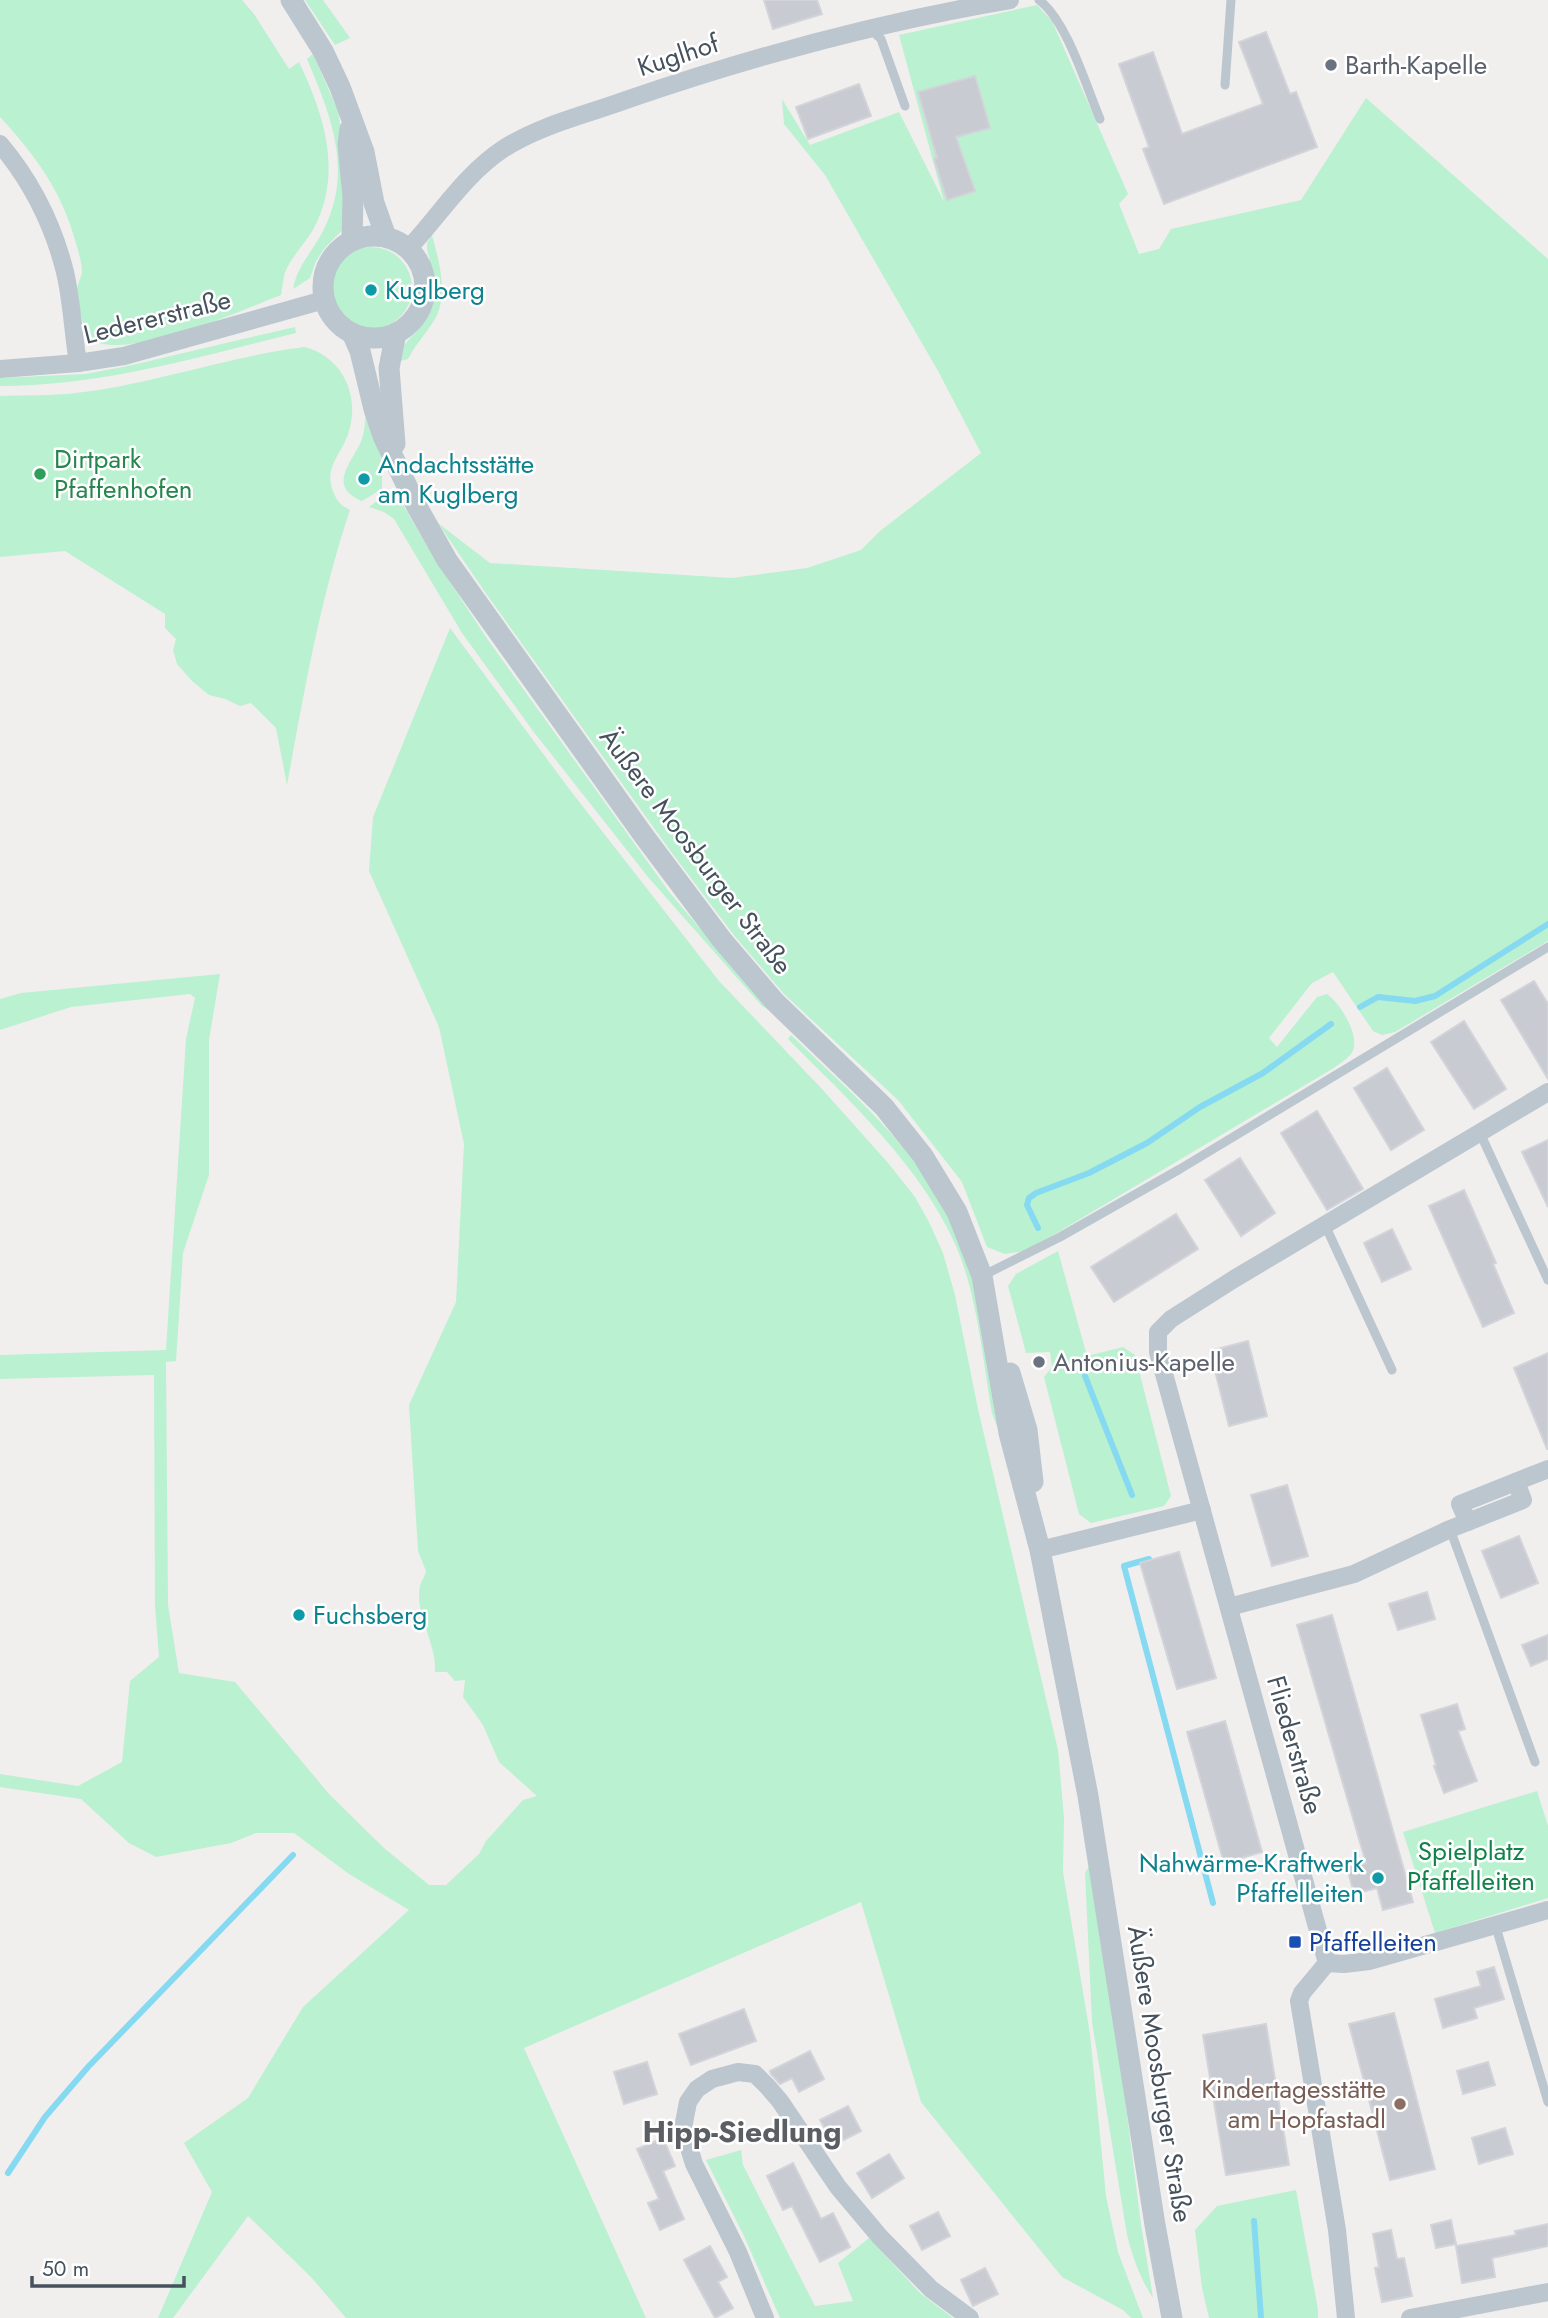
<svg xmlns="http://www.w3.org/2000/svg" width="1548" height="2318" viewBox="0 0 1548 2318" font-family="Jost,sans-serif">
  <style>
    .green { fill: #baf1d0 }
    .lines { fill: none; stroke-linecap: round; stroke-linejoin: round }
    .stream { stroke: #85daf1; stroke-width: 6 }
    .building { fill: #c8cbd1; stroke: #d2d4da; stroke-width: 2 }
    .service { stroke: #bbc6ce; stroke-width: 9 }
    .minor { stroke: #bbc6ce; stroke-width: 18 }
    .tertiary { stroke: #bbc6ce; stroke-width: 21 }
    .worship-dot { fill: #6b7280; stroke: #fff; stroke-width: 2.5 }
    .culture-dot { fill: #0f9aa8; stroke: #fff; stroke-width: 2.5 }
    .leisure-dot { fill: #2e9e5b; stroke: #fff; stroke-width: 2.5 }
    .transit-dot { fill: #1a4fb4; stroke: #fff; stroke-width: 2.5 }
    .education-dot { fill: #8d6e63; stroke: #fff; stroke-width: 2.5 }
    .labels { text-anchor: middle; stroke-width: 5; stroke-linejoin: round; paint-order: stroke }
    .street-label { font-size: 26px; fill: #45525d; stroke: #fff }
    .worship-label { font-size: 26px; fill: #5b616d; stroke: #fff; text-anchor: start }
    .culture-label { font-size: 26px; fill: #0d838f; stroke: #fff; text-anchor: start }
    .leisure-label { font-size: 26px; fill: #27864d; stroke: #fff; text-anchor: start }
    .park-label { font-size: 26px; fill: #12824a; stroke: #fff }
    .transit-label { font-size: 26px; fill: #164399; stroke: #fff; text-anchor: start }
    .education-label { font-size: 26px; fill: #785e54; stroke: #fff; text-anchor: end }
    .quarter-label { font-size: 30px; font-weight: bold; fill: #5b5f64; stroke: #fff }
  </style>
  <rect width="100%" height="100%" fill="#f1eeee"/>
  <!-- green -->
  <g class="green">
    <path d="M0,0H242L254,14L289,69L299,62C324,115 343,172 314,228C306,242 294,254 287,268C283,275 283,286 281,295C247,308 118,366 89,337C84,332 77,299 77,291C77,284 82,277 82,270C81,257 73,232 68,219C54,180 27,146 0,117Z"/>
    <polygon points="305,0 323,0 350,38 335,45"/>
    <path d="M1037,5L1052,21L1128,194L1119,204L1139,254L1159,249L1171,229L1301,200L1366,98L1548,259V941L1395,1032L1382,1035L1373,1031L1333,972L1312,983L1269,1038L1277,1047L1317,997L1327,994C1340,1003 1363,1039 1351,1054C1346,1060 1338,1065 1332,1069L1050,1237L1024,1251L1005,1254L987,1247L962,1182L898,1100L784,994L733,934L669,849L485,592L438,523L490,563L732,578L807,568L861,550L880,531L981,453L938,371L825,175L784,124L782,99L810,145L899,112L944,202L899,35Z"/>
    <path d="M313,54L338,111L346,159L348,224L324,249L316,261L310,278L293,289C297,266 313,251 323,231C354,171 331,116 307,59Z"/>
    <path d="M432,235C439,262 450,297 433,322C425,335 415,345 408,359L396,362C399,348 407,342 417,331C443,304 435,282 427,249V243Z"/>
    <circle cx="371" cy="288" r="41"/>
    <path d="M295,327L296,333C198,357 102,386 0,386V378L85,374L128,366Z"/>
    <path d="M304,347C342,356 360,395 349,431C343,453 323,467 333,491C337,502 341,505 350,510C320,599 304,693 287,785L276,728L251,703L240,706L225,699L209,695L192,681L177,664L173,650L176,639L165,628V614L65,551L0,557V396C25,395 51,396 76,393C153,384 227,357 304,347Z"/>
    <path d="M366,410L382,459V489L362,501C328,487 350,464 360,444C365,434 365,421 366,410Z"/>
    <polygon points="377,501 402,503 434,558 488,640 670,893 769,1010 762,1006 648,877 533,731 462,633 394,519 384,512 369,507"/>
    <path d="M450,628L570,790L719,981L822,1089L889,1164L915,1197L929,1222L943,1253L955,1295L978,1409L1058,1750L1064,1818L1063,1872L1090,2034L1106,2196L1118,2252L1143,2318H1131L1123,2310L1062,2277L921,2102L861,1902L524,2048L646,2318H346L311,2277L248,2216L173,2318H158L212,2192L184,2143L248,2098L303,2007L409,1910L349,1874L294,1833H256L231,1843L156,1857L129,1843L81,1799L0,1787V1774L78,1786L122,1762L130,1681L159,1657L155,1606L154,1375L0,1379V1355L166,1350L186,1039L195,998L190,994L71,1007L0,1030V999L21,993L220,974L209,1040V1175L183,1253L176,1361L166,1362L168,1605L179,1673L235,1682L330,1795L384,1848L429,1885H446L479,1854L486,1841L523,1800L537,1796L499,1762L483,1725L463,1697L465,1680L455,1681L447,1672H435C437,1644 414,1613 420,1586C421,1582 425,1576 426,1571L418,1551L409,1405L456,1302L464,1144L439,1027L369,871L373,817Z"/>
    <path d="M791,1035C852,1094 921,1151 956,1230C982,1292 987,1364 998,1429L992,1413C983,1361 977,1294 956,1246C921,1166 849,1100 788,1039Z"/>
    <polygon points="1058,1251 1087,1356 1123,1347 1135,1355 1171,1496 1164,1506 1091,1523 1079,1514 1044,1377 1052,1367 1050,1352 1026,1353 1008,1286 1016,1274"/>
    <polygon points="1537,1791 1548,1826 1548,1898 1435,1933 1403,1832"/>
    <path d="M1094,1859L1141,2224L1153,2298C1140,2278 1133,2258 1127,2235L1092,2022L1085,1873Z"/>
    <polygon points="741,2150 743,2165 815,2306 853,2301 838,2263 869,2238 920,2293 953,2318 780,2318 744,2236 706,2160"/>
    <polygon points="1296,2190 1318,2309 1318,2318 1209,2318 1202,2288 1195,2230 1217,2206"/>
  </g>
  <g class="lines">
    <!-- stream -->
    <g class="stream">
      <polyline points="1360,1007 1378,997 1415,1001 1435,996 1548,924"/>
      <polyline points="1038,1228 1027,1205 1029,1198 1036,1193 1089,1173 1147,1143 1200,1107 1263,1073 1331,1024"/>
      <polyline points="1085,1376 1132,1495"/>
      <polyline points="1149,1559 1124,1566 1213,1903"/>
      <polyline points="8,2173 45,2117 88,2067 293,1855"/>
      <polyline points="1254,2221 1261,2318"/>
    </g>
  </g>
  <!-- building -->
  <g class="building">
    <polygon points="764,0 817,0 822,14 773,29"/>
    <polygon points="1266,32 1290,94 1296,92 1317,147 1164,204 1143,149 1149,147 1119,64 1153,52 1182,134 1263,104 1239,42"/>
    <polygon points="975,76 990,128 956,137 975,191 947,200 934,159 937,158 918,92"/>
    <polygon points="859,84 871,116 808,139 796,107"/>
    <polygon points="1534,981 1548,1004 1548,1079 1501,1000"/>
    <polygon points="1464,1021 1506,1089 1474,1109 1431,1042"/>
    <polygon points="1387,1068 1424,1130 1391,1150 1354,1088"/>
    <polygon points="1317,1111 1363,1189 1327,1210 1281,1133"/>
    <polygon points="1548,1140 1548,1207 1522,1152"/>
    <polygon points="1240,1158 1275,1213 1241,1236 1205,1180"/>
    <polygon points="1464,1190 1496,1263 1493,1264 1514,1313 1483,1327 1429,1206"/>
    <polygon points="1176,1214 1198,1249 1114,1302 1091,1267"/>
    <polygon points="1392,1229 1411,1269 1382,1282 1364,1243"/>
    <polygon points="1248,1341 1267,1416 1229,1426 1210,1351"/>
    <polygon points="1548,1353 1548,1449 1547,1449 1514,1368"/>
    <polygon points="1287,1485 1308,1556 1272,1566 1251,1495"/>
    <polygon points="1519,1536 1538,1583 1501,1598 1482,1551"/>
    <polygon points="1179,1552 1216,1678 1177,1689 1140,1563"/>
    <polygon points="1427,1592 1435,1619 1398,1630 1389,1604"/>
    <polygon points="1332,1615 1413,1902 1383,1910 1377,1888 1354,1894 1347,1867 1366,1863 1297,1625"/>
    <polygon points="1548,1635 1548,1659 1531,1666 1522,1645"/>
    <polygon points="1457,1704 1465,1729 1458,1731 1477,1781 1444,1793 1434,1766 1436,1765 1421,1715"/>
    <polygon points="1225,1721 1262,1852 1224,1863 1187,1732"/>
    <polygon points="1494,1967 1504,1999 1474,2008 1477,2018 1443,2028 1435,1999 1481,1986 1477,1972"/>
    <polygon points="744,2009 756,2041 691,2065 679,2034"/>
    <polygon points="1394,2013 1435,2169 1390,2180 1349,2024"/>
    <polygon points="1266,2024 1289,2165 1226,2175 1203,2035"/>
    <polygon points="810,2051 824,2079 799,2092 792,2078 780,2084 771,2074 770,2071"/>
    <polygon points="647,2062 657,2094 624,2104 614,2072"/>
    <polygon points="1488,2062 1495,2085 1463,2094 1457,2071"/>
    <polygon points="848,2106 861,2131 834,2145 820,2120"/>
    <polygon points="1505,2128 1513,2154 1479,2164 1472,2138"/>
    <polygon points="663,2138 675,2166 663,2171 684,2219 660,2230 648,2203 659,2199 637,2149"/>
    <polygon points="889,2154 904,2178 872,2198 857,2173"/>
    <polygon points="793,2163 821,2219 833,2213 850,2247 820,2262 792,2206 783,2210 767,2176"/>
    <polygon points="938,2212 950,2236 922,2250 910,2226"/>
    <polygon points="1451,2220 1456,2244 1436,2248 1431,2225"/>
    <polygon points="1548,2224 1548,2246 1492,2258 1495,2277 1462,2283 1456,2246 1516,2235 1515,2231"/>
    <polygon points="1391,2230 1397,2259 1404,2258 1412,2296 1382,2302 1375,2268 1379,2267 1373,2234"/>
    <polygon points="710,2246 727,2277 718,2282 733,2308 715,2318 684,2260"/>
    <polygon points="985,2268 998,2294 973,2306 961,2280"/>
  </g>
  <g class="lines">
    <!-- service -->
    <g class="service">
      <path d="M1039,0C1067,21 1086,86 1100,119"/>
      <polyline points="870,29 881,39 905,106"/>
      <polyline points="1225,85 1231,0"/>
      <polyline points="1480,1133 1548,1280"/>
      <polyline points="1325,1225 1392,1370"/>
      <polyline points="982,1276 1060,1237 1180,1169 1548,947"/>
      <polyline points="1450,1529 1535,1762"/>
      <polyline points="1495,1924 1548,2102"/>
    </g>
    <!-- minor -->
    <g class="minor">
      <path d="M0,144C32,182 53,224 65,272C72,302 73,333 78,363"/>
      <path d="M408,249C439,216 465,174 503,149C540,125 585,115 626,100C751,57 879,22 1010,0"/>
      <polyline points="0,369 78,363 124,356 324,300"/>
      <polyline points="1468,1522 1460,1504 1548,1469"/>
      <polyline points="1040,1550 1202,1510"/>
      <polyline points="1229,1607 1354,1574 1450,1529 1523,1500 1516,1482"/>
      <polyline points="1327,1963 1344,1964 1369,1961 1548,1910"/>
      <polyline points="765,2318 738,2252 694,2164 683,2128 688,2102 697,2089 712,2079 738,2072 755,2074 768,2087 780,2101 838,2187 880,2237 931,2289 970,2318"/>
      <polyline points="1346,2318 1337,2230 1299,2001 1302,1993 1327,1963 1158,1352 1158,1332 1171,1319 1234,1279 1548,1092"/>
      <polyline points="1410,2318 1548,2292"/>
    </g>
    <!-- tertiary -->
    <g class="tertiary">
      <polyline points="291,0 323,51 340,87 364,152 374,203 386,237"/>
      <polyline points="350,129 348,144 353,197 352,240"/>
      <circle cx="374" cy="287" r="51"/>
      <polyline points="352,333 360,351 374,409 383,436 416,505 447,560 644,836 722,940 775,1002 884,1107 923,1156 957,1212 982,1276 1009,1433 1040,1550 1088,1796 1155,2225 1172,2318"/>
      <polyline points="395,444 389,368 396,333"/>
      <polyline points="1010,1373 1027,1430 1033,1482"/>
    </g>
  </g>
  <!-- markers -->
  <g class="worship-dot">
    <circle cx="1331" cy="65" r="7"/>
    <circle cx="1039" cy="1362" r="7"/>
  </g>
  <g class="culture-dot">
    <circle cx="371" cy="290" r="7"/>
    <circle cx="364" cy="479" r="7"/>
    <circle cx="299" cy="1615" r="7"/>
    <circle cx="1378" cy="1878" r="7"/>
  </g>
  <circle class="leisure-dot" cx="40" cy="474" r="7"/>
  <rect class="transit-dot" x="1288" y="1935" width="14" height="14" rx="3.5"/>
  <circle class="education-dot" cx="1400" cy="2104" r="7"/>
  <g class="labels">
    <!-- street labels -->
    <g class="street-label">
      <text transform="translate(678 55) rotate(-18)" y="9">Kuglhof</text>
      <text transform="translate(157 317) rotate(-14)" y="9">Ledererstraße</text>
      <text transform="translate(696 851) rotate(53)" y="9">Äußere Moosburger Straße</text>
      <text transform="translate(1295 1745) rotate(74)" y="9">Fliederstraße</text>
      <text transform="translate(1160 2074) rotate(81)" y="9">Äußere Moosburger Straße</text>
    </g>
    <!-- worship labels -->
    <g class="worship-label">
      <text x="1345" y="74">Barth-Kapelle</text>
      <text x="1053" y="1371">Antonius-Kapelle</text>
    </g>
    <!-- culture labels -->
    <g class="culture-label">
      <text x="385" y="299">Kuglberg</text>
      <text x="378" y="473">Andachtsstätte<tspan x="378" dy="30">am Kuglberg</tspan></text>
      <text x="313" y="1624">Fuchsberg</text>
      <text x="1364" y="1872" text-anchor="end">Nahwärme-Kraftwerk<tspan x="1364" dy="30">Pfaffelleiten</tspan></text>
    </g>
    <!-- leisure labels -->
    <g class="leisure-label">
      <text x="54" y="468">Dirtpark<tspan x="54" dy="30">Pfaffenhofen</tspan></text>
    </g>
    <!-- park labels -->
    <g class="park-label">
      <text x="1471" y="1860">Spielplatz<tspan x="1471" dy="30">Pfaffelleiten</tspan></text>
    </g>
    <!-- transit labels -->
    <g class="transit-label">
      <text x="1309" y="1951">Pfaffelleiten</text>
    </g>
    <!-- education labels -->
    <g class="education-label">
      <text x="1386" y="2098">Kindertagesstätte<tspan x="1386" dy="30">am Hopfastadl</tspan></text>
    </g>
    <!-- quarter labels -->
    <g class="quarter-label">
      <text x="742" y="2142">Hipp-Siedlung</text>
    </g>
  </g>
  <!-- scale -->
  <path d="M32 2276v10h152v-10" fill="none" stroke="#45525d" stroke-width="3.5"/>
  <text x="42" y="2276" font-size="21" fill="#45525d" stroke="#ffffff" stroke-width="5" paint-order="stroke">50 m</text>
</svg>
